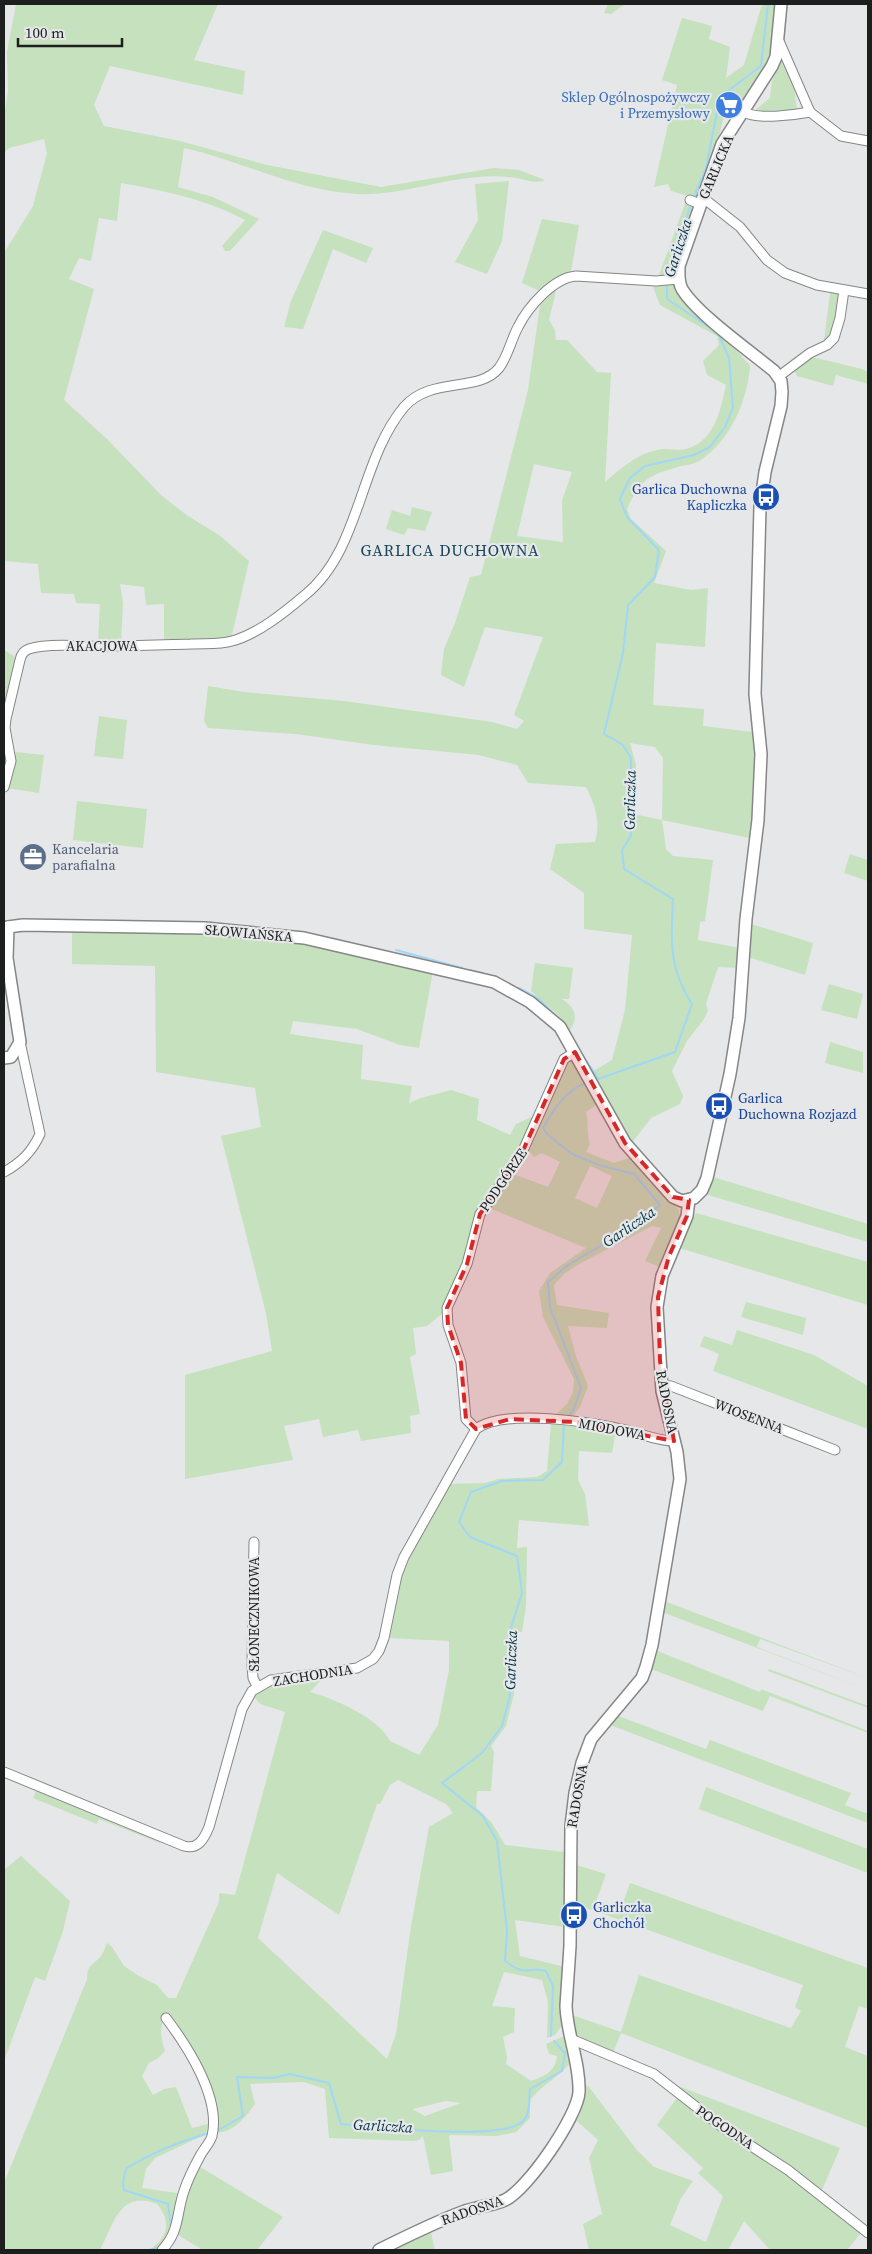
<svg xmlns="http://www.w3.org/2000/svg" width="872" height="2254" viewBox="0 0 872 2254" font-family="'Source Serif 4',serif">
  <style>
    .green { fill: #c5e1be; fill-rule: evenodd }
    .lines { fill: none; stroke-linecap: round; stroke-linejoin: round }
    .stream { stroke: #a1d7f6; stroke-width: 2 }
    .street-casing { stroke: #868687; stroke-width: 11 }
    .secondary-casing { stroke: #868687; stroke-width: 14 }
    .street { stroke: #fff; stroke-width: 9 }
    .secondary { stroke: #fff; stroke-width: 11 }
    .marked { fill: #d62828; fill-opacity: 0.2; stroke: #d62828; stroke-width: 4; stroke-dasharray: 10 6; stroke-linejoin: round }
    .labels { text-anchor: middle; stroke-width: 4.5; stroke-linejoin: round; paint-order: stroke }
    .shop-label { font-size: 14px; fill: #366cbe; stroke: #e6e7e8; text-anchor: end }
    .street-label { font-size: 14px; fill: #1d1e1e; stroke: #e6e7e8 }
    .transit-label { font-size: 14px; fill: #164399; stroke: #e6e7e8; text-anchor: start }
    .service-label { font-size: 14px; fill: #4e5e75; stroke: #e6e7e8; text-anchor: start }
    .water-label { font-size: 15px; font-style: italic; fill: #003145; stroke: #e6e7e8 }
    .quarter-label { font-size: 16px; letter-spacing: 1px; fill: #18455a; stroke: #e6e7e8 }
  </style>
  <rect width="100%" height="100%" fill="#e6e7e8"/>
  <!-- green -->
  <g class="green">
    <path d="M16,4H218L194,60L245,71L243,95L110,66L94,105L104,126L180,141L267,165L381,187L494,168L519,170L545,180C534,185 520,177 508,177C498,176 488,176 478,177C437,180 398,196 357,194C296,191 243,161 184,148L178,187L213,197L259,219L230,251H225L222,246L245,220C206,199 165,191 121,183L117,221L99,218L91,261L79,258L69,279L94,289L64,400L107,439L162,496L188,516L219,535L249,561L231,639L164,642V604L146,605L144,587L120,584L123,603L121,643H98L100,604L76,603L74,594L41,593L38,564L4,561V253L33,206L47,153L44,139L9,148L4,153V117L8,91L7,52Z"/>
    <polygon points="608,4 625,4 611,14 604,13"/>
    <polygon points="762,4 776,4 771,54 766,67 744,103 732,94 723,103 721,108 725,111 717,146 698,199 671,191 668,184 654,187 677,85 662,80 682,18 712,26 709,39 730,47 726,78 744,65"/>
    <polygon points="783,58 794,85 797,110 754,111 770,98 772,81"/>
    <polygon points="509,181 502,241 487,274 455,262 478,220 475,184"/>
    <polygon points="686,201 695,206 674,272 670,276 658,278"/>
    <polygon points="542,219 579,225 571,272 555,279 542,292 522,283"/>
    <polygon points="323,230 373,248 366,263 333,249 303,329 284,327 291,301"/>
    <path d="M673,283C690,307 707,319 727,339C735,347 741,357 750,365C748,400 730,442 699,461C694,464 687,465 681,466C649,475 641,478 627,509L631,519L666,551L654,583L691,590L708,588L705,647L656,643L653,705L704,709L703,726L753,732L756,763L750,838L662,820L666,849L673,856L713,860L705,921L700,922L698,940L740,948L739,968L718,967L706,1004L708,1010L704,1019L687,1041L672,1071L683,1096L680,1104L651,1118L631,1144L592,1072L612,1060L625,1010L632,935L584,929V893L550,869L556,844L595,842C601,821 595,805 586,787L528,783L517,765L479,755L374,745L296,734L208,728L204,721L208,686L244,692L344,701L492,722L517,729L524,721L514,715L543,637L485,627L464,687L441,675L444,649L455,623L470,577L481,575L528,390L540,305L557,287L549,320L555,330L556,340H567L597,372L611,373L605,482C620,469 637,454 657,450C665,448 673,450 680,450C714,446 720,412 726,385L707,375L703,361L719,345L717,336L660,305L652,284ZM534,464L572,472L562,501L563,542L517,536ZM630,743L655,747L663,758L662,820L633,814L636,765Z"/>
    <polygon points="830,293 841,293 832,338 824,341"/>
    <polygon points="812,357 862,369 868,372 868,384 836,375 833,386 797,376 793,368"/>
    <polygon points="412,507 432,512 425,531 408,528 404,535 386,529 392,510 410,516"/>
    <polygon points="4,650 14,656 15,664 4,709"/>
    <polygon points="99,716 127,720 123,759 94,756"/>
    <polygon points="16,752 44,755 39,793 7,788"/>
    <polygon points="77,801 147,809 143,848 73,840"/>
    <polygon points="850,854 868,860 868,881 844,873"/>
    <polygon points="751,924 813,943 805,975 748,957"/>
    <polygon points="72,929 205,932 305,942 433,971 419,1048 400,1045 357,1029 293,1021 290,1034 363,1045 361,1079 412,1086 409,1103 421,1098 451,1090 479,1099 477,1120 510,1135 516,1124 536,1115 529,1135 480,1210 470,1246 443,1313 427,1326 413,1328 416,1354 410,1357 420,1414 410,1416 411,1433 361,1441 358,1430 323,1437 319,1419 284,1426 293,1460 185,1479 185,1375 272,1351 266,1313 221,1136 261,1127 255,1088 156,1072 155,966 72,964"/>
    <path d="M535,963L573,968L569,999H562C575,1008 579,1016 570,1030L556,1013L531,991Z"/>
    <polygon points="829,984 863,994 857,1019 821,1010"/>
    <polygon points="830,1042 863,1052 863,1073 825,1063"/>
    <path d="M573,1058L599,1103L586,1112C589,1124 586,1133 590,1144L586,1152L614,1163L629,1158L635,1161L679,1210L680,1220L660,1267L645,1261L661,1228L652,1226L581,1263L565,1273L554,1285L557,1305L609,1313L607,1328L568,1326L576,1356L588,1386L580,1407L571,1419L553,1417L567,1404L573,1392L574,1379L543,1317L539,1291L550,1273L586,1248L487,1207L511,1173L548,1187L560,1162L542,1153L534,1157L529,1151L564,1065ZM590,1166L612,1176L597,1208L575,1198Z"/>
    <polygon points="713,1177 868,1224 868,1242 708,1195"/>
    <polygon points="696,1213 868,1262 868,1305 676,1247"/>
    <polygon points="746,1302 806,1318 803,1335 741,1317"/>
    <polygon points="737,1330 814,1355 868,1386 868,1429 713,1371 719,1354 700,1346 704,1336 732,1345"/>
    <path d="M551,1424L616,1430L612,1453L579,1451L578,1480L585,1494L589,1526L519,1520L517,1548L527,1547L526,1606L522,1632L514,1631V1694L506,1726L491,1746L494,1752L491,1791H477L476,1807L492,1823L505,1845L564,1852L565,1927L515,1920L520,1956L565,1967L561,2027L555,2035L547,2038L548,2002L542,1980L504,1972L492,2006L515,2008L514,2032L503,2037L507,2057L506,2064L531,2081C545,2076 555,2072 557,2056L549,2054L546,2044L562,2037L568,2039L571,2062C559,2077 542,2085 530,2100V2118L516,2132L497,2136L449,2135L453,2171L431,2175L423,2136L419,2140L413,2141L329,2138L325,2089L304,2082L250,2084L255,2104C246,2117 231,2136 213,2132L205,2076L189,2043L167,2013C159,2025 160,2037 165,2051L158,2058L149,2063L142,2076L153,2095L164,2089L176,2087L192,2128L208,2124L206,2134L155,2158L146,2169L142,2188L177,2193L172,2234L160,2250H149C168,2238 172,2222 157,2204C120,2189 113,2225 100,2250H4V2183L87,1979C87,1965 91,1967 99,1958C103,1955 105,1948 107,1943L112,1947L124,1966L139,1976L157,1985L168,1998H176L219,1902V1893L235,1895L285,1712L260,1704L252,1694C273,1680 296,1679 320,1675L322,1679L310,1692C333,1698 379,1718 390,1741L419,1755L438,1725L449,1670V1641L388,1638L396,1593L405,1566L449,1484L485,1483L498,1479L537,1477L547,1471ZM398,1780L446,1804L453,1813L429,1827L411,1926L396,2034L387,2059L258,1938L277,1873L339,1915L377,1804H380L390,1785ZM446,2101L461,2103L425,2116L412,2109Z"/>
    <polygon points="664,1601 868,1678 760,1639 757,1647 868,1690 662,1612"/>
    <polygon points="655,1650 760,1692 761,1689 868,1731 868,1733 770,1696 763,1711 651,1669"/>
    <polygon points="769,1669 868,1706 868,1708 768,1671"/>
    <polygon points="616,1715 706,1749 710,1740 851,1793 845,1805 868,1814 868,1823 610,1725"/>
    <polygon points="706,1787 868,1849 868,1873 699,1809"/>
    <polygon points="37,1789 162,1840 160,1843 99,1819 97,1824 33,1798"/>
    <polygon points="21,1856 70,1901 63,1931 45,1981 35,1977 4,2061 4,1870"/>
    <polygon points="576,1865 606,1874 595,1904 619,1914 630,1883 868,1968 868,2009 859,2006 845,2047 868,2056 868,2128 621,2033 613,2053 577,2038 572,2031 572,2015 621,2032 639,1975 791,2028 801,2011 795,2007 803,1985 575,1904"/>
    <polygon points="582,2082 589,2087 636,2149 654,2167 693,2181 681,2198 670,2225 706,2242 723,2196 698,2173 703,2168 657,2125 677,2098 779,2168 861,2233 847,2250 770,2250 744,2221 728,2250 589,2250 583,2224 602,2214 589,2158 598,2140 577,2121 581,2112"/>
    <polygon points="673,2084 840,2148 822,2190 723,2124"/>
    <polygon points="197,2165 283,2217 257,2250 203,2250 178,2235 186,2193"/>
    <polygon points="430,2229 435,2250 387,2250"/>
  </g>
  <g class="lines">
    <!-- stream -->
    <g class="stream">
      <polyline points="693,199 706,168 720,97 761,66 768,4"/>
      <polyline points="667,277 691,204"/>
      <polyline points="396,950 462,968"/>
      <polyline points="470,970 483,973"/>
      <polyline points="500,979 510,984"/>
      <polyline points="519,988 539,999 558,1018"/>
      <polyline points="577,1047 598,1078"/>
      <path d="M595,1080L675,1052L692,1004C668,966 671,941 673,899L624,869L622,850L631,836V758L622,744L604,734L623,653L628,605L655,577L659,550L627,517L620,499L630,478L645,466L694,455L710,447L725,427L733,408L729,358L718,333L667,299V282"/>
      <path d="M568,1417L574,1409L581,1388L550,1307L548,1282L568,1265L621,1234L660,1205L634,1174L599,1165L572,1154L549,1136L543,1128C553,1110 566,1090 586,1083"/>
      <path d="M551,2036L553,1986L546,1971C524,1966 528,1978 505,1961L507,1931L497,1841L483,1816L442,1783L482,1753L502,1726L510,1696L509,1634L522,1593L517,1556L470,1537L459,1522L471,1492L502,1481L543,1480L562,1462L564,1425"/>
      <path d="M217,2131L243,2116L237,2077L273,2078L290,2074L329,2083L341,2124C377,2127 492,2140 519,2124C531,2118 529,2100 530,2089L562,2071L565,2053L554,2041"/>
      <path d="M171,2225L168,2204L124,2190C122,2186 124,2173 127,2168C151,2153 178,2142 206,2134"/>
      <polyline points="149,2250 161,2247"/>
    </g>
    <!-- street casing -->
    <g class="street-casing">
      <g id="street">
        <polyline points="779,41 810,112 841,136 868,141"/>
        <path d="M744,112C758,120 794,115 810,112"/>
        <polyline points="702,197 740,227 767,260 785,273 817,285 868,294"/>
        <polyline points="690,200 700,204"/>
        <polyline points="778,377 810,353 827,345 834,338 840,318 844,290"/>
        <path d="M4,787L11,761L5,728L6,719L20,660C21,655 23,651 29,649C43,644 70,645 85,646C120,647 156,645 191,644C204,643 219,645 232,641C258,634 285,612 305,595C361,550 359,461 404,407C431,376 479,393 499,368C508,356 511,340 518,327C528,307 553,278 576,276L656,281L678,279"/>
        <path d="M4,1172C21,1163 32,1152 40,1134L20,1042"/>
        <polyline points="662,1385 671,1386 835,1450"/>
        <polyline points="476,1429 466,1419 461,1363 448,1325 447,1308 467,1264 480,1214 521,1155 564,1059 575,1052"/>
        <polyline points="254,1542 252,1665 253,1678 257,1686"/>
        <path d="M4,1772L184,1846C198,1850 204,1839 209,1827L242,1709L252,1691L271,1680L357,1668L373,1659L379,1651L384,1638L397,1575L404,1557L476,1429C504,1408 592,1422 626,1430C642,1434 658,1441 674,1441"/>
        <polyline points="571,2039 654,2074 722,2127 788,2170 868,2233"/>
        <path d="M162,2250C180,2231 176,2214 184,2191C188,2179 194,2167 200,2156C203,2150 210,2143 212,2136C221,2098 188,2047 166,2018"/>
      </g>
    </g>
    <!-- secondary casing -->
    <g class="secondary-casing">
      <g id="secondary">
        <path d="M8,927L23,925L205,928L304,938L494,982L530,1002L560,1027L625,1143L673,1197L682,1201L694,1198L702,1190L707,1178L730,1074L739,1018L746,919L758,820L761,754L755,694L760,507L765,472L781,406L782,392L781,381L774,371C750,351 697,314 682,289C678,282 679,274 679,266L722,144L772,66L776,57L781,4"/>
        <polyline points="4,1058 11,1057 20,1042 7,958 8,927"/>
        <path d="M379,2250C407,2236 435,2222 465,2211C478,2207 493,2205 505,2200C527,2190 578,2116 579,2092C580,2063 567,2035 566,2006L570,1946L571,1826L575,1793L582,1763L591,1739L642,1678L646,1667L652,1645L680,1479L677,1452L662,1391L657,1307L662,1276L687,1216L689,1200"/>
      </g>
    </g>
    <!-- street -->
    <use href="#street" class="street"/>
    <!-- secondary -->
    <use href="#secondary" class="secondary"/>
  </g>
  <!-- marked area -->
  <path class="marked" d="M575,1052L625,1143L673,1197L689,1200L687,1216L669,1256L658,1297L660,1361L674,1441L575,1422L510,1419L476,1429L466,1419L461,1363L448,1325L447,1308L467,1264L480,1214L521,1155L564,1059Z"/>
  <!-- icons -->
  <defs>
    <g id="supermarket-disc" transform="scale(1.4375)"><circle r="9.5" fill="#3f7fe0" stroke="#e6e7e8"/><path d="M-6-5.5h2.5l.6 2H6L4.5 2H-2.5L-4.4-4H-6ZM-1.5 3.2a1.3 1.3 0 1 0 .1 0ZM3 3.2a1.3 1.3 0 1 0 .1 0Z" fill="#fff"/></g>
    <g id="bus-disc" transform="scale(1.4375)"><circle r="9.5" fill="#1a4fb4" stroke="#e6e7e8"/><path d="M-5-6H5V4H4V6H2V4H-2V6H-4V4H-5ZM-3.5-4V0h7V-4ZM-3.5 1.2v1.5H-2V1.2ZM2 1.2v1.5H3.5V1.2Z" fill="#fff"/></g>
    <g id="office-disc" transform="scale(1.4375)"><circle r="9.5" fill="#5c6f8a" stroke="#e6e7e8"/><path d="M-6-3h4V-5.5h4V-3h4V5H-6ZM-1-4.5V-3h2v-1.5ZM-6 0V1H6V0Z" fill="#fff"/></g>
  </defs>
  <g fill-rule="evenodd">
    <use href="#supermarket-disc" x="729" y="105"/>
    <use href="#bus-disc" x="766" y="497"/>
    <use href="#office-disc" x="33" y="857"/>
    <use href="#bus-disc" x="719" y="1106"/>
    <use href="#bus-disc" x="574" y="1915"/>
  </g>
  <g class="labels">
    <!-- shop labels -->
    <g class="shop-label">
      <text x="710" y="102">Sklep Ogólnospożywczy<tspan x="710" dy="16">i Przemysłowy</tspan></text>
    </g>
    <!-- street labels -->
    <g class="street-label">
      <text transform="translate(716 167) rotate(-67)" y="5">GARLICKA</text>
      <text x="102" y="651">AKACJOWA</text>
      <text transform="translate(249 933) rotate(5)" y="5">SŁOWIAŃSKA</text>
      <text transform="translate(503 1180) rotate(-56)" y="5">PODGÓRZE</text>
      <text transform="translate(667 1402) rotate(79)" y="5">RADOSNA</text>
      <text transform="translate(749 1416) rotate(21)" y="5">WIOSENNA</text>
      <text transform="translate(612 1429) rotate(11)" y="5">MIODOWA</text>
      <text transform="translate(254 1614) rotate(-90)" y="5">SŁONECZNIKOWA</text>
      <text transform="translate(313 1675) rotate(-9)" y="5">ZACHODNIA</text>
      <text transform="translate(577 1796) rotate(-80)" y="5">RADOSNA</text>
      <text transform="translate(725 2127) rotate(34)" y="5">POGODNA</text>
      <text transform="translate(472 2210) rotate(-19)" y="5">RADOSNA</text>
    </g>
    <!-- transit labels -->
    <g class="transit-label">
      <text x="747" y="494" text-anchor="end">Garlica Duchowna<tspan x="747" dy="16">Kapliczka</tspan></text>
      <text x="738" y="1103">Garlica<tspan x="738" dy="16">Duchowna Rozjazd</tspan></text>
      <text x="593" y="1912">Garliczka<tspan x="593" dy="16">Chochół</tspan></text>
    </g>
    <!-- service labels -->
    <g class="service-label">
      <text x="52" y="854">Kancelaria<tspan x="52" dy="16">parafialna</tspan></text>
    </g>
    <!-- water labels -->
    <g class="water-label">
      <text transform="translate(678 248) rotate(-72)" y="5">Garliczka</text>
      <text transform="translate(630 800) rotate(-89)" y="5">Garliczka</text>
      <text transform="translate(629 1227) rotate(-34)" y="5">Garliczka</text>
      <text transform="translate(511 1660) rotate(-88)" y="5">Garliczka</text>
      <text transform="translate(383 2126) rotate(3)" y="5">Garliczka</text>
    </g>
    <!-- quarter labels -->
    <g class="quarter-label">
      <text x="450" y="556">GARLICA DUCHOWNA</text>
    </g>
  </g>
  <!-- border -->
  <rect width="872" height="2254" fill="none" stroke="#1d1e1e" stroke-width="10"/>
  <!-- scale -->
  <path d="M18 38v8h104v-8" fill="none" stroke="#1d1e1e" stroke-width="2.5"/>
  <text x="25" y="38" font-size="15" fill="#1d1e1e" stroke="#e6e7e8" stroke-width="4" paint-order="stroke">100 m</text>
</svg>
